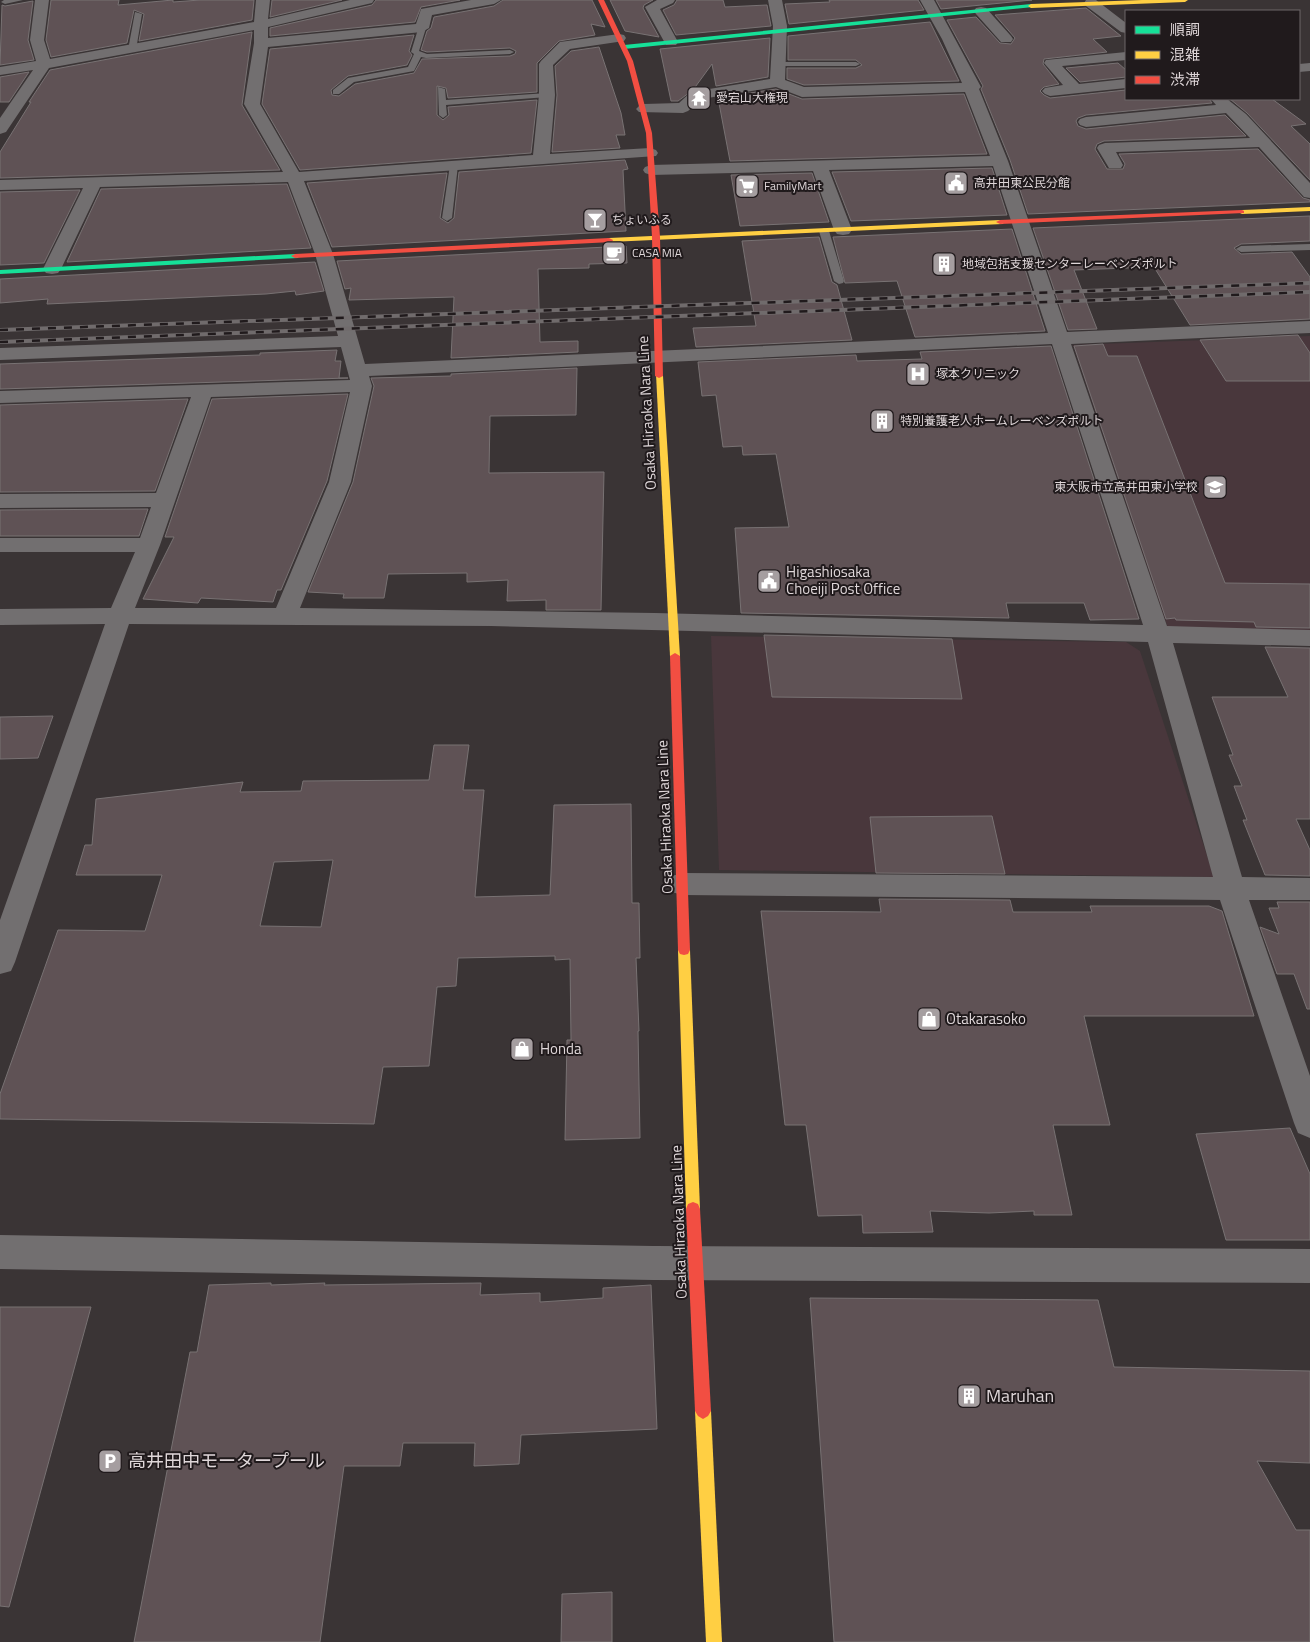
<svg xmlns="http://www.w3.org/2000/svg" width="1310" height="1642" viewBox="0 0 1310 1642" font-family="'Titillium Web','Noto Sans JP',sans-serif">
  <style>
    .built { fill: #49373c }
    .building { fill: #5f5255; stroke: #787273; fill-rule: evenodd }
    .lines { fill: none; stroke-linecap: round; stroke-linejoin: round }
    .lane { fill: #726f70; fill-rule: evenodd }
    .street { fill: #726f70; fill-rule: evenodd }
    .fast { fill: #16e098; fill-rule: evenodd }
    .slow { fill: #ffcf43; fill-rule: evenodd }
    .jam { fill: #f24e42; fill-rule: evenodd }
    .rail-casing { stroke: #706b6c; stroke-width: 4 }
    .rail { stroke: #201a1c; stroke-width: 2.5; stroke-dasharray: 8; stroke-linecap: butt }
    .labels { text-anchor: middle; stroke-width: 4; stroke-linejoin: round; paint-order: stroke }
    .far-poi-label { font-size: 12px; fill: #dfd7d9; stroke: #201a1c; text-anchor: start }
    .street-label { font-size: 15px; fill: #dfd7d9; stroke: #201a1c }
    .poi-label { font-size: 15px; fill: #dfd7d9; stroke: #201a1c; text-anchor: start }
    .near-poi-label { font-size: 18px; fill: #dfd7d9; stroke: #201a1c; text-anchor: start }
  </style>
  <rect width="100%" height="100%" fill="#3a3435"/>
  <!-- built -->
  <g class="built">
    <polygon points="1310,336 1310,631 1168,628 1073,345"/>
    <polygon points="711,636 1126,642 1140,651 1214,877 719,870"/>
  </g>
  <!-- building -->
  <g class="building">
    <polygon points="51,0 119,0 118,5 173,0 173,2 200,0 254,0 252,20 139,41 144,14 134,10 127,43 51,57 46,40"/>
    <polygon points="272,0 342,0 270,17"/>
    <polygon points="376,0 460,0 421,7 415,22 270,36 270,28 372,5"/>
    <polygon points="503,0 592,0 605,27 591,24 595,35 559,41 537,63 537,92 448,98 446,88 437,86 437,115 443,120 449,115 448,107 537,100 531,153 300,170 262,104 270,49 414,35 409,51 412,55 407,65 348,76 331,90 332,95 339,96 355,84 414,73 422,59 510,56 515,54 516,51 510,48 427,52 421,50 427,31 431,28 434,17 494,6"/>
    <polygon points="610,0 653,0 644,5 643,8 659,37 625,31"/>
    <polygon points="677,0 723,0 725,7 767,5 771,26 676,35 663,10 674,5"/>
    <polygon points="829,0 918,0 924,10 789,24 785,4 830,2"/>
    <polygon points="936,0 1032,0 941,9"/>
    <polygon points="33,1 28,40 34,60 0,65 2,5 5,6"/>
    <polygon points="1086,8 1121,36 1093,39 1107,52 1044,59 1043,64 1059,84 1044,87 1040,91 1044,95 1050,98 1126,90 1126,99 1209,99 1212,103 1086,115 1078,118 1076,121 1078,126 1086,129 1225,115 1246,136 1104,141 1097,144 1095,149 1107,169 1123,169 1125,164 1119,154 1258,149 1303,198 1310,200 1310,202 1028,214 1010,160 981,89 983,86 947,20 976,17 1000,43 1011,44 1015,38 995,15"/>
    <polygon points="930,22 959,81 804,85 787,79 787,68 856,68 862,65 856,60 788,60 788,36"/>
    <polygon points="252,32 242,105 280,170 0,178 0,152 31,102 29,102 50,70"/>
    <polygon points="770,38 768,77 716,86 712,64 693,90 678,101 671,101 660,49"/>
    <polygon points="599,47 621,113 625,135 616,135 620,148 552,152 557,95 555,66 571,51"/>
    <polygon points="1118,63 1126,70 1126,77 1080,82 1066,68"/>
    <polygon points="29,72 9,102 0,102 0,77"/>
    <polygon points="776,89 802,99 964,94 987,154 730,161 718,98"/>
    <polygon points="1230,99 1272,99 1306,124 1291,126 1310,144 1310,180 1247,113"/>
    <polygon points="625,160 628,169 623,170 626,231 332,247 307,183 447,173 440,218 448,223 454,218 459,172"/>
    <polygon points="992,168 1007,215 851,221 832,172"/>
    <polygon points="812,173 829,222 740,226 731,175"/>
    <polygon points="287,184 311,248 67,262 101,189"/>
    <polygon points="80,190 44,263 0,265 0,192"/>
    <polygon points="1310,216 1310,241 1241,244 1234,248 1241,254 1292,252 1310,277 1310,319 1190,325 1154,267 1074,270 1097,329 1068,330 1033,228"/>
    <polygon points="1012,229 1045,331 915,337 897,281 845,283 833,237"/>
    <polygon points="819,237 832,282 837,285 852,340 696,347 693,328 756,326 742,241"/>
    <polygon points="626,246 627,263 589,264 589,268 538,269 540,342 578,341 578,352 451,358 454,297 349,300 351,288 345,289 337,261"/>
    <polygon points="315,262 324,291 296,295 295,291 266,294 47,304 48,299 0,303 0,279"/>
    <polygon points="1298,335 1310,353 1310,381 1226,381 1200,340"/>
    <polygon points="1103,344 1108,356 1137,356 1225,583 1310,584 1310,628 1256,627 1254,622 1176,620 1175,618 1166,619 1074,346"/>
    <polygon points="1051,346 1139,619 1090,620 1084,603 1006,603 1009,618 741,613 735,528 789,527 776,454 743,455 742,446 723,447 716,395 702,396 698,362 856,355 857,361 922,359 920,352"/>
    <polygon points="337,350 335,361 341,361 339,378 348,378 0,389 0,364 260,355 260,353"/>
    <polygon points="577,368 576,415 490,416 489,473 604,472 601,610 546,610 546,600 507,601 508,580 467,582 467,573 388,574 384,598 343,598 344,594 308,592 353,482 374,386 371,378 451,376 451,374"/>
    <polygon points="348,394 327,481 281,590 277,590 273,602 201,598 198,603 143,599 174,537 165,537 212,399"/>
    <polygon points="188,399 155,491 0,492 0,405"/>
    <polygon points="148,509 139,536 0,536 0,510"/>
    <polygon points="764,635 952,639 962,699 772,697"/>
    <polygon points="1265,647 1310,648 1310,819 1296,819 1310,850 1310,876 1265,875 1243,820 1247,820 1234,786 1242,786 1229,755 1233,755 1212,697 1288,697"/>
    <polygon points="53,716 38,758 0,759 0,717"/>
    <path d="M434,745H469L463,790H484L475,897L550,895L554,805L631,804L632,903H639L640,958H636L639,1031H638L640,1138L565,1140L567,1040H571L570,959L555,960V956L458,958L456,986L437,987L429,1066L383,1067L374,1124L0,1119V1094L58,930L145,931L162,875H76L85,845H92L96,799L243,782L240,792L301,791L303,781L429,780ZM333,860L321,927L260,926L274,862Z"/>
    <polygon points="992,816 1005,874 876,873 870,817"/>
    <polygon points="879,899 1010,900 1013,912 1092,912 1090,906 1209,906 1222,911 1254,1016 1084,1016 1110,1125 1053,1125 1072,1215 1034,1215 1034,1211 989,1213 930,1211 933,1232 863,1233 862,1215 818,1216 806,1125 785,1125 761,911 881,912"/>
    <polygon points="1277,902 1310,902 1310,1009 1307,1009 1294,974 1277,974 1260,927 1279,934 1269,908 1279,908"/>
    <polygon points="1290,1128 1310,1174 1310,1240 1226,1240 1196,1134"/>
    <polygon points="271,1283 271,1285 325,1283 324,1285 481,1283 480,1295 540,1293 540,1302 603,1298 603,1288 651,1285 657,1429 521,1435 519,1464 474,1466 475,1443 403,1443 400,1466 344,1466 320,1642 134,1642 190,1352 197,1352 209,1285"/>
    <polygon points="810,1298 1098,1300 1114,1367 1310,1371 1310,1463 1257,1461 1296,1530 1310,1530 1310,1642 834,1642"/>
    <polygon points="0,1307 91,1307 9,1607 0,1606"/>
    <polygon points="612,1592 612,1642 561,1642 562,1594"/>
  </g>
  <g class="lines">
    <!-- lane -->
    <g class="lane">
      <polygon points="4,0 23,0 5,4 1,2"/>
      <polygon points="135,12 142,14 136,50 132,52 128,50"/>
      <polygon points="419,26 426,28 419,51 427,54 510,50 514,52 510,54 426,58 421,57 414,71 354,82 339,94 333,94 333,90 348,78 408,67 414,54 411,52"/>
      <polygon points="775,62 856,62 860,64 856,66 778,66 774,64"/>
      <polygon points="438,87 445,89 446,100 547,93 551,95 547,97 446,105 447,115 443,118 439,115"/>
      <polygon points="454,162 458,165 452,218 447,221 442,218 450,165"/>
      <polygon points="824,228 829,231 844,281 843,283 839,284 834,281 819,231"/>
      <polygon points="1310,244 1310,250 1241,252 1236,249 1241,246"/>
    </g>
    <!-- street -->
    <g class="street">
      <path d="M35,0H49L44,40L50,59L254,22L256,0H270L268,19L350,0H374L372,3L268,27V38L416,24L421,9L471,0H501L494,4L432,15L429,28L422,32L268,47L260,104L299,172L533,155L539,95V64L541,61L560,42L619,34L624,35L626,38L624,41L570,49L553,65L555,95L550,154L650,148L656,150L658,153L656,156L304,181L333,254L365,364L1048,333L993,166L829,170L852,230L849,234L843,235L837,234L834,230L813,171L651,175L645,173L643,170L645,167L651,165L990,156L965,92L802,97L776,87L701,99L688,111L683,113L639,112L636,109L639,106L644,104L679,103L691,92L770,79L773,26L768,0H782L787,26L785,80L804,87L962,83L942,39L920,0H934L981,87L979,89L1008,161L1067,332L1310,321V333L1071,344L1167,626L1310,630V646L1173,643L1242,877L1310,878V900H1249L1310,1076V1138L1298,1133L1294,1123L1220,900L682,895L672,892L668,884L672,876L682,873L1213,877L1148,642L491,626L129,624L15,962L11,971L0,974V920L105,624L0,625V609L111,608L135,552H0V538H140L151,507L0,508V494L156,493L191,397L0,403V391L350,380L341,347L0,360V348L338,336L315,254L288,182L100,187L61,269L58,273L52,274L46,273L43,269L83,188L0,190V180L283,172L244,104L254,43V30L49,68L6,132L0,134V118L33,70L0,75V67L36,61L30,40ZM1052,344L1143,625L655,613L300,608L351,482L372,386L369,376ZM350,392L329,482L276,608H135L160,545L211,397Z"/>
      <polygon points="657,0 675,0 673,3 660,9 678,42 676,45 666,45 645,7"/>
      <polygon points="1086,0 1096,0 1126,23 1126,33 1121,32 1086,6 1084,3"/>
      <polygon points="981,7 986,8 1011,36 1013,39 1011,42 1001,42 976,14 974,11 976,8"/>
      <polygon points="1126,52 1126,60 1062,66 1079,84 1126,79 1126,88 1050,96 1045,94 1042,91 1045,88 1063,85 1044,63 1046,60"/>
      <polygon points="1310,63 1310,71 1299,72 1299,64"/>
      <polygon points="1211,99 1227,99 1246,114 1310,183 1310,198 1304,197 1259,147 1116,152 1123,165 1121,168 1109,168 1097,148 1099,145 1105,143 1250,138 1226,113 1086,127 1080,125 1078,122 1080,119 1086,117 1216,105"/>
      <polygon points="0,1235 653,1246 1310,1249 1310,1283 653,1280 0,1269"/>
    </g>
    <!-- fast -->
    <g class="fast">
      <polygon points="1031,4 1033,7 624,49 621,47 624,45"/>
      <polygon points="295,254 299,256 298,258 0,274 0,270"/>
    </g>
    <!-- slow -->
    <g class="slow">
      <polygon points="1142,0 1188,0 1185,2 1031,8 1028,6 1031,4"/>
      <polygon points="1310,207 1310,211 1242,214 1238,212 1242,210"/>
      <polygon points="1000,220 1004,222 1003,224 609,242 605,240 609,238"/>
      <polygon points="656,374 663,376 680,656 675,659 670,656"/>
      <polygon points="684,945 688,946 690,950 700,1209 698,1214 693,1216 688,1214 686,1209 678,950 680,946"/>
      <polygon points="703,1403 708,1406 711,1411 722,1642 706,1642 695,1411 698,1406"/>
    </g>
    <!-- jam -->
    <g class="jam">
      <polygon points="598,0 604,0 633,61 652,133 660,237 663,376 659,378 655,376 652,237 646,133 627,61"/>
      <polygon points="1242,210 1244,211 1244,213 1000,224 996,222 1000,220"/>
      <polygon points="609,238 613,240 612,242 295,258 291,256 295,254"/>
      <polygon points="675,653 680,656 690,950 688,954 684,955 680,954 678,950 670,656"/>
      <polygon points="693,1202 698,1204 700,1209 711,1411 708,1416 703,1419 698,1416 695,1411 686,1209 688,1204"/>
    </g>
    <!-- rail casing -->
    <g class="rail-casing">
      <g id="rail">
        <polyline points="0,330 1310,283"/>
        <polyline points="0,342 1310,292"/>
      </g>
    </g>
    <!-- rail -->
    <use href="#rail" class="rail"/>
  </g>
  <!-- icons -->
  <defs>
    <g id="temple-square" transform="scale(1.25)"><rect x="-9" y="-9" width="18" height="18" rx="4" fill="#a59ea0" stroke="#201a1c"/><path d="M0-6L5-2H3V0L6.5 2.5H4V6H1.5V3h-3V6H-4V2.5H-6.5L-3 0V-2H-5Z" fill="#fff"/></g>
    <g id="civic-square" transform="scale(1.25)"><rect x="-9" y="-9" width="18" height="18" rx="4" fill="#a59ea0" stroke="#201a1c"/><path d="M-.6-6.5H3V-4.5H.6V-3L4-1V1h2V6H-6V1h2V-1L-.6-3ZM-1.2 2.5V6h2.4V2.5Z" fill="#fff"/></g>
    <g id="supermarket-square" transform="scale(1.25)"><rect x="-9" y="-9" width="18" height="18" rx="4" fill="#a59ea0" stroke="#201a1c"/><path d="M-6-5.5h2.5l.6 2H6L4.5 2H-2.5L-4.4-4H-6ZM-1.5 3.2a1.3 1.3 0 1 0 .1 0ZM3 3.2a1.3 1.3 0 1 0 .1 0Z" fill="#fff"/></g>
    <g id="bar-square" transform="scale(1.25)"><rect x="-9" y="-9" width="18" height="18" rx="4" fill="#a59ea0" stroke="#201a1c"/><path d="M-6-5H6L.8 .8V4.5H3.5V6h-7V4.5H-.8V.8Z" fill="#fff"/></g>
    <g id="cafe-square" transform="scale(1.25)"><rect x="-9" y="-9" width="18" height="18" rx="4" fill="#a59ea0" stroke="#201a1c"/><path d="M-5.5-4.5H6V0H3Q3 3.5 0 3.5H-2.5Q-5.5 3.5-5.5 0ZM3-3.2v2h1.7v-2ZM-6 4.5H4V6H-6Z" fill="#fff"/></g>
    <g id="building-square" transform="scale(1.25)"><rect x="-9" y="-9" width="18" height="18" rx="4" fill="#a59ea0" stroke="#201a1c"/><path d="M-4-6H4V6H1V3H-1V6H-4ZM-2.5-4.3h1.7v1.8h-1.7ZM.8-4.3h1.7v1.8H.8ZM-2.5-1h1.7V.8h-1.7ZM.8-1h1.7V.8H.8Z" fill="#fff"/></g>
    <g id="hospital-square" transform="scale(1.25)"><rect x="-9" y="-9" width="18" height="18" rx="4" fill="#a59ea0" stroke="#201a1c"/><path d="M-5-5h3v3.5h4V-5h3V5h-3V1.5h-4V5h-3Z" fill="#fff"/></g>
    <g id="school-square" transform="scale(1.25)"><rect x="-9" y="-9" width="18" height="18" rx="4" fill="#a59ea0" stroke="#201a1c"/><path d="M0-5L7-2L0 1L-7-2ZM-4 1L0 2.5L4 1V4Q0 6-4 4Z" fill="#fff"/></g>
    <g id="shop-square" transform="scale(1.25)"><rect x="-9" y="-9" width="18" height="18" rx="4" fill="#a59ea0" stroke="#201a1c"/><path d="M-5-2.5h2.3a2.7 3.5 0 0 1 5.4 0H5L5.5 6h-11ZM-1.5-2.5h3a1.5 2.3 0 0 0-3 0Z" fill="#fff"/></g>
    <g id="parking-square" transform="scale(1.25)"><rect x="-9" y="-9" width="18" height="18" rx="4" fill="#a59ea0" stroke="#201a1c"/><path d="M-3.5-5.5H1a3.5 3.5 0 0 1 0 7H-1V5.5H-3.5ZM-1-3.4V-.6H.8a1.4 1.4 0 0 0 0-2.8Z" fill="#fff"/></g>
  </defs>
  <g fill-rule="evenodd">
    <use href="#temple-square" x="699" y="98"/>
    <use href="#civic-square" x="956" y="183"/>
    <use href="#supermarket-square" x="747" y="186"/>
    <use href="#bar-square" x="595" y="220"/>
    <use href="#cafe-square" x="614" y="253"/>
    <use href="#building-square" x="944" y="264"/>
    <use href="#hospital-square" x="918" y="374"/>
    <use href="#building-square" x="882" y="421"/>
    <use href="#school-square" x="1215" y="487"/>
    <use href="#civic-square" x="769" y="581"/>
    <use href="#shop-square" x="929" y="1019"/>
    <use href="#shop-square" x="522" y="1049"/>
    <use href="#building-square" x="969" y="1396"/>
    <use href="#parking-square" x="110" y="1461"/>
  </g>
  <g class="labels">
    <!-- far-poi labels -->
    <g class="far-poi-label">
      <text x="716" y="102">愛宕山大権現</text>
      <text x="974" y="187">高井田東公民分館</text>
      <text x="764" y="190">FamilyMart</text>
      <text x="612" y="224">ぢょいふる</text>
      <text x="632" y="257">CASA MIA</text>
      <text x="962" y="268">地域包括支援センターレーベンズポルト</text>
      <text x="936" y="378">塚本クリニック</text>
      <text x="900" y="425">特別養護老人ホームレーベンズポルト</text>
      <text x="1198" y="491" text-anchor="end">東大阪市立高井田東小学校</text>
    </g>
    <!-- street labels -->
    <g class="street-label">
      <text transform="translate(647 413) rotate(-93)" y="5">Osaka Hiraoka Nara Line</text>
      <text transform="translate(665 817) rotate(-92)" y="5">Osaka Hiraoka Nara Line</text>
      <text transform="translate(679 1222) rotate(-92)" y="5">Osaka Hiraoka Nara Line</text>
    </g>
    <!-- poi labels -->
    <g class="poi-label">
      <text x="786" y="577">Higashiosaka<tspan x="786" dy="17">Choeiji Post Office</tspan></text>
      <text x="946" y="1024">Otakarasoko</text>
      <text x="540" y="1054">Honda</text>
    </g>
    <!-- near-poi labels -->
    <g class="near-poi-label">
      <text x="986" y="1402">Maruhan</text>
      <text x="128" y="1467">高井田中モータープール</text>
    </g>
  </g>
  <!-- legend -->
  <rect x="1125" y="10" width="175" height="90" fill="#201a1c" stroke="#6c6668"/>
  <rect x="1135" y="26" width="25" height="8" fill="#16e098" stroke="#6c6668"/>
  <text x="1170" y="35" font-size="15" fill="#dfd7d9">順調</text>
  <rect x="1135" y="51" width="25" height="8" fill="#ffcf43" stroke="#6c6668"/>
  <text x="1170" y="60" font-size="15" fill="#dfd7d9">混雑</text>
  <rect x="1135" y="76" width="25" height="8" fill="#f24e42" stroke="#6c6668"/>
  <text x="1170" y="85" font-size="15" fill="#dfd7d9">渋滞</text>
</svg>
